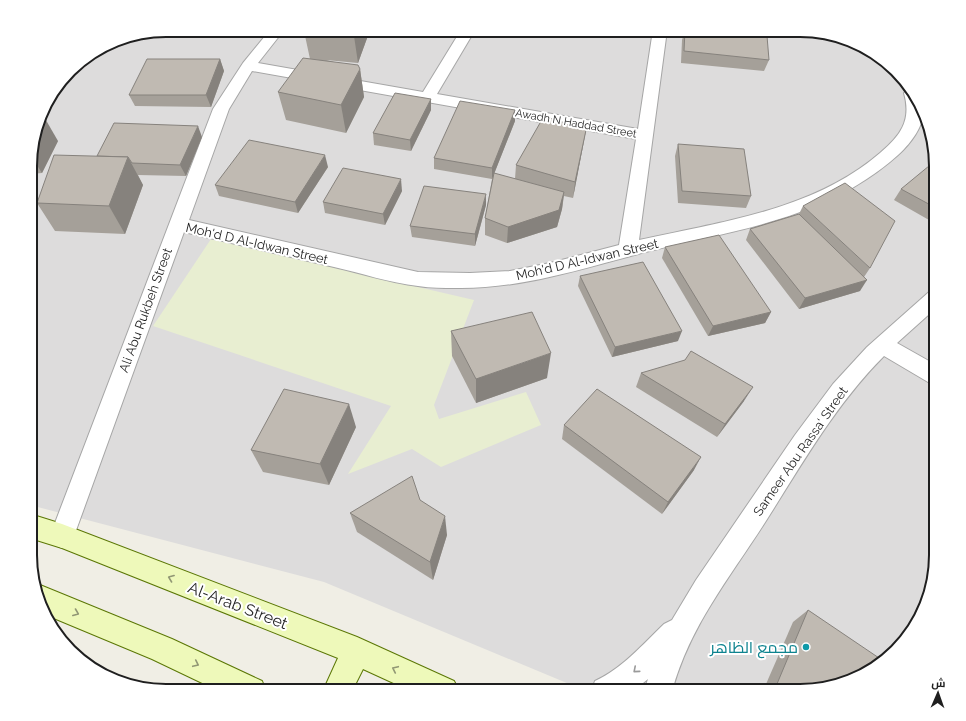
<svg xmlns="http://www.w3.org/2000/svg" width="966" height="721" viewBox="0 0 966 721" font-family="Raleway,Cairo,sans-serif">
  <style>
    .residential { fill: #dddcdc }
    .farmland { fill: #e8eed1 }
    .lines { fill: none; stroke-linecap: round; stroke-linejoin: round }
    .street-casing { stroke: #a6a6a6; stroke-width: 2 }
    .secondary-casing { stroke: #5b7705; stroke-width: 2 }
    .street { fill: #fff; fill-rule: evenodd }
    .secondary { fill: #eef9ba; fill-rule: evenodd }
    .wall { fill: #a5a099 }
    .shaded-wall { fill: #86827d }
    .building { fill: #c0bab2; stroke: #86827d }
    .oneway { stroke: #919774 }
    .oneway2 { stroke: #9a9a9a }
    .culture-dot { fill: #0f9aa8; stroke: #fff; stroke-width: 1.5 }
    .labels { text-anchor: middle; stroke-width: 4; stroke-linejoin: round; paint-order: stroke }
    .far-street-label { font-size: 11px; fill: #1f1f1f; stroke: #fff }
    .street-label { font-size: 13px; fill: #1f1f1f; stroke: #fff }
    .near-street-label { font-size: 16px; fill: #1f1f1f; stroke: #fff }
    .near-culture-label { font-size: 16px; fill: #0d838f; stroke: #fff; text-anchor: end }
    .rim { fill: none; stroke: #1f1f1f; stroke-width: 2 }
  </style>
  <rect width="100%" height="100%" fill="#f0eee5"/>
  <!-- residential -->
  <polygon class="residential" points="166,30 808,30 852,40 889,64 922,106 936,166 936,564 926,607 902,644 860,677 800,691 586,691 324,582 30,505 31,148 48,98 77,64 122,37"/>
  <!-- farmland -->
  <polygon class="farmland" points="211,239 474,300 434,405 439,419 526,392 541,425 441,467 412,449 348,474 391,406 153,326"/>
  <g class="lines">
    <!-- street casing -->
    <g class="street-casing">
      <g id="street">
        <path d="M270,30H284L258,63L423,92L461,30H475L437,94L638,129L653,30H667L639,240C721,222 814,210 880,153C900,136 912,121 904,93L907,90L909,89C913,95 922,102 923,109C925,126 909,145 898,155C823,222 730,230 638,254C578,270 519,289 456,288C443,288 431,288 418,286C390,283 361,273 334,267C284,255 234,244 184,232L74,536L71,544L62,548L53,544L50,536L213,109L243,63ZM252,71L636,139L619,245L550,263L510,271L470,273L418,272L189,220L229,109Z"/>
        <path d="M936,289V308L897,343L936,365V385L928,382L884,356C835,405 801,466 764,524C728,580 690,626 672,691H644L648,679L633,691H591L595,681C623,668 642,645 664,624L672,620L696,580L795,435L833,384L867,347L929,292Z"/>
      </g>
    </g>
    <!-- secondary casing -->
    <g class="secondary-casing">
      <g id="secondary">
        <polygon points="30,514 62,524 357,637 454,681 459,691 411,691 363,669 352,691 323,691 338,658 62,548 30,538"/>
        <polygon points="40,585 172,639 262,681 266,691 219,691 152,659 44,614 37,587"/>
      </g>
    </g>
    <!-- street -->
    <use href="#street" class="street"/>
    <!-- secondary -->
    <use href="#secondary" class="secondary"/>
  </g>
  <!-- wall -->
  <g class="wall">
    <polygon points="305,30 370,30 358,63 326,60 360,69 364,97 346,133 286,120 278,92 310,59 304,31"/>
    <polygon points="685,30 706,30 769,60 764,71 681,63 682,40"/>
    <polygon points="220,59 224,71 211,107 135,106 129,95"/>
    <polygon points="431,99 431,110 411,151 374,145 373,133"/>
    <polygon points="515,110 515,121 494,174 515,179 516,165 586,130 583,146 573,198 564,196 562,209 557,227 507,243 485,235 485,218 492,179 434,169 434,158"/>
    <polygon points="202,137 186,176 138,175 143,185 125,234 55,231 37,203 97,156"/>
    <polygon points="58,141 42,173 31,174 31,148"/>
    <polygon points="678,144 751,196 746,208 678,203 675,156"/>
    <polygon points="936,166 936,224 894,200 901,189"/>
    <polygon points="328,167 298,213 219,196 215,185"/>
    <polygon points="402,191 385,225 325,213 323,202"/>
    <polygon points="486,205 475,246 412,237 410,226"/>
    <polygon points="803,206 870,268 864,277 860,291 799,309 746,240 750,229 799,214"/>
    <polygon points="665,247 771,312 765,323 708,336 662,258"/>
    <polygon points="580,276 678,341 612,357 578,286"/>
    <polygon points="451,331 547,378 476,403 452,356"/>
    <polygon points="641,373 744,401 717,437 636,387"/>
    <polygon points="564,425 694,470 662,514 562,439"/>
    <polygon points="356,427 329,485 263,472 251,450"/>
    <polygon points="420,500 447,535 433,580 357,532 350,513"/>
    <polygon points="808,610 800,691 763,691 793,622"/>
  </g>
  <!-- shaded-wall -->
  <g class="shaded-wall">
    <polygon points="356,30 370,30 358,63 354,36"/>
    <polygon points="220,59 224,71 211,107 206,95"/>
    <polygon points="360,69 364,97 346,133 341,105"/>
    <polygon points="431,99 431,110 411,151 410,140"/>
    <polygon points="515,110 515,121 492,179 492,168"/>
    <polygon points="43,115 58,141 42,173 31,156 31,148"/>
    <polygon points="198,126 202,137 186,176 180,165"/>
    <polygon points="586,130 583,146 573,198 575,182"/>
    <polygon points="325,155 328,167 298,213 295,202"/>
    <polygon points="128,157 143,185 125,234 109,206"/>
    <polygon points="401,179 402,191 385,225 383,214"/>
    <polygon points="564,192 562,209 557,227 507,243 508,227"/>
    <polygon points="486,194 486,205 475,246 475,234"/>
    <polygon points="867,280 860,291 799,309 805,298"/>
    <polygon points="771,312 765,323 708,336 713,326"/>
    <polygon points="682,331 678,341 612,357 615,347"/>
    <polygon points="551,353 547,378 476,403 476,379"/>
    <polygon points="753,387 744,401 717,437 725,424"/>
    <polygon points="349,404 356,427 329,485 320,464"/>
    <polygon points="701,457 694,470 662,514 668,502"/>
    <polygon points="445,516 447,535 433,580 430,562"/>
  </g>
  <!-- building -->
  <g class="building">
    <polygon points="305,30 356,30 354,36 304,31"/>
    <polygon points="685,30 706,30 767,36 769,60 684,51"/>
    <polygon points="303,58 358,65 360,69 341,105 278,92"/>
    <polygon points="147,59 220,59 206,95 129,95"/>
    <polygon points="395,93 431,99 410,140 373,133"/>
    <polygon points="460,101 515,110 492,168 434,158"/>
    <polygon points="544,116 586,130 575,182 516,165"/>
    <polygon points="114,123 198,126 180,165 132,163 128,157 97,156"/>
    <polygon points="249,140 325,155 295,202 215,185"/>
    <polygon points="678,144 744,149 751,196 682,191"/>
    <polygon points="54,155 128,157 109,206 37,203"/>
    <polygon points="935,161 936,166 936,208 901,189"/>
    <polygon points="343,168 401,179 383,214 323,202"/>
    <polygon points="494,173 564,192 559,210 508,227 485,218"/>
    <polygon points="845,183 895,221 870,268 803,206"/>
    <polygon points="424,186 486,194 475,234 410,226"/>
    <polygon points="799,214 867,280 805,298 750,229"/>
    <polygon points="719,235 771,312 713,326 665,247"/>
    <polygon points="643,262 682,331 615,347 580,276"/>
    <polygon points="532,312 551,353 476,379 451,331"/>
    <polygon points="691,351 753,387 725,424 641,373 685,360"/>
    <polygon points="284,389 349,404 320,464 251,450"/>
    <polygon points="597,389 701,457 668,502 564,425"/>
    <polygon points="412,476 420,500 445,516 430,562 350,513"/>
    <polygon points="808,610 882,660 860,677 800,691 774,691"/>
  </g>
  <!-- one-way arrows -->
  <defs><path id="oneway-chevron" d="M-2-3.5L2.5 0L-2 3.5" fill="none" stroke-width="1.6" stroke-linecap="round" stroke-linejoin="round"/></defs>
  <g class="oneway">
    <use href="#oneway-chevron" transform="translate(171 578) rotate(-159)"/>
    <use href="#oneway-chevron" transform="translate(76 613) rotate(22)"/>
    <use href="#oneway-chevron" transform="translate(196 664) rotate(25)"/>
    <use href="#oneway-chevron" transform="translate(395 669) rotate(-155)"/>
  </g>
  <use class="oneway2" href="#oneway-chevron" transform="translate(636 670) rotate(139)"/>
  <!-- markers -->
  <circle class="culture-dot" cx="806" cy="647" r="4"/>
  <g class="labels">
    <!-- far-street labels -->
    <g class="far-street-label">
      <text transform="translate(576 123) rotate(10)" y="4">Awadh N Haddad Street</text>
    </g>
    <!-- street labels -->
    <g class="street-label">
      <text transform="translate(257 243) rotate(13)" y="5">Moh'd D Al-Idwan Street</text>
      <text transform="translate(587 259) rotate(-13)" y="5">Moh'd D Al-Idwan Street</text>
      <text transform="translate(145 310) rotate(-70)" y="5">Ali Abu Rukbeh Street</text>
      <text transform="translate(800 451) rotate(-55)" y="5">Sameer Abu Rassa‘ Street</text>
    </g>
    <!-- near-street labels -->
    <g class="near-street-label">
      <text transform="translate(238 605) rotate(21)" y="6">Al-Arab Street</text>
    </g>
    <!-- near-culture labels -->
    <g class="near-culture-label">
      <text x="798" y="653">مجمع الظاهر</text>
    </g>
  </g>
  <!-- crop -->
  <path d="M0 0H966V721H0ZM166 37H800A129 129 0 0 1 929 166V555A129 129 0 0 1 800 684H166A129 129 0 0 1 37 555V166A129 129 0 0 1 166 37Z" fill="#fff" fill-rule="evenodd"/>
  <path class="rim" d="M166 37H800A129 129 0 0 1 929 166V555A129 129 0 0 1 800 684H166A129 129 0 0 1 37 555V166A129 129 0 0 1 166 37Z"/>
  <!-- north arrow -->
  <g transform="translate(938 693) rotate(2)" stroke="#ffffff" stroke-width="3" paint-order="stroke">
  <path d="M0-3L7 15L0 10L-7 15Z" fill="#1f1f1f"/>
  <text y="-6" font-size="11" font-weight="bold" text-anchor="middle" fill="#1f1f1f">ش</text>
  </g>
</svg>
